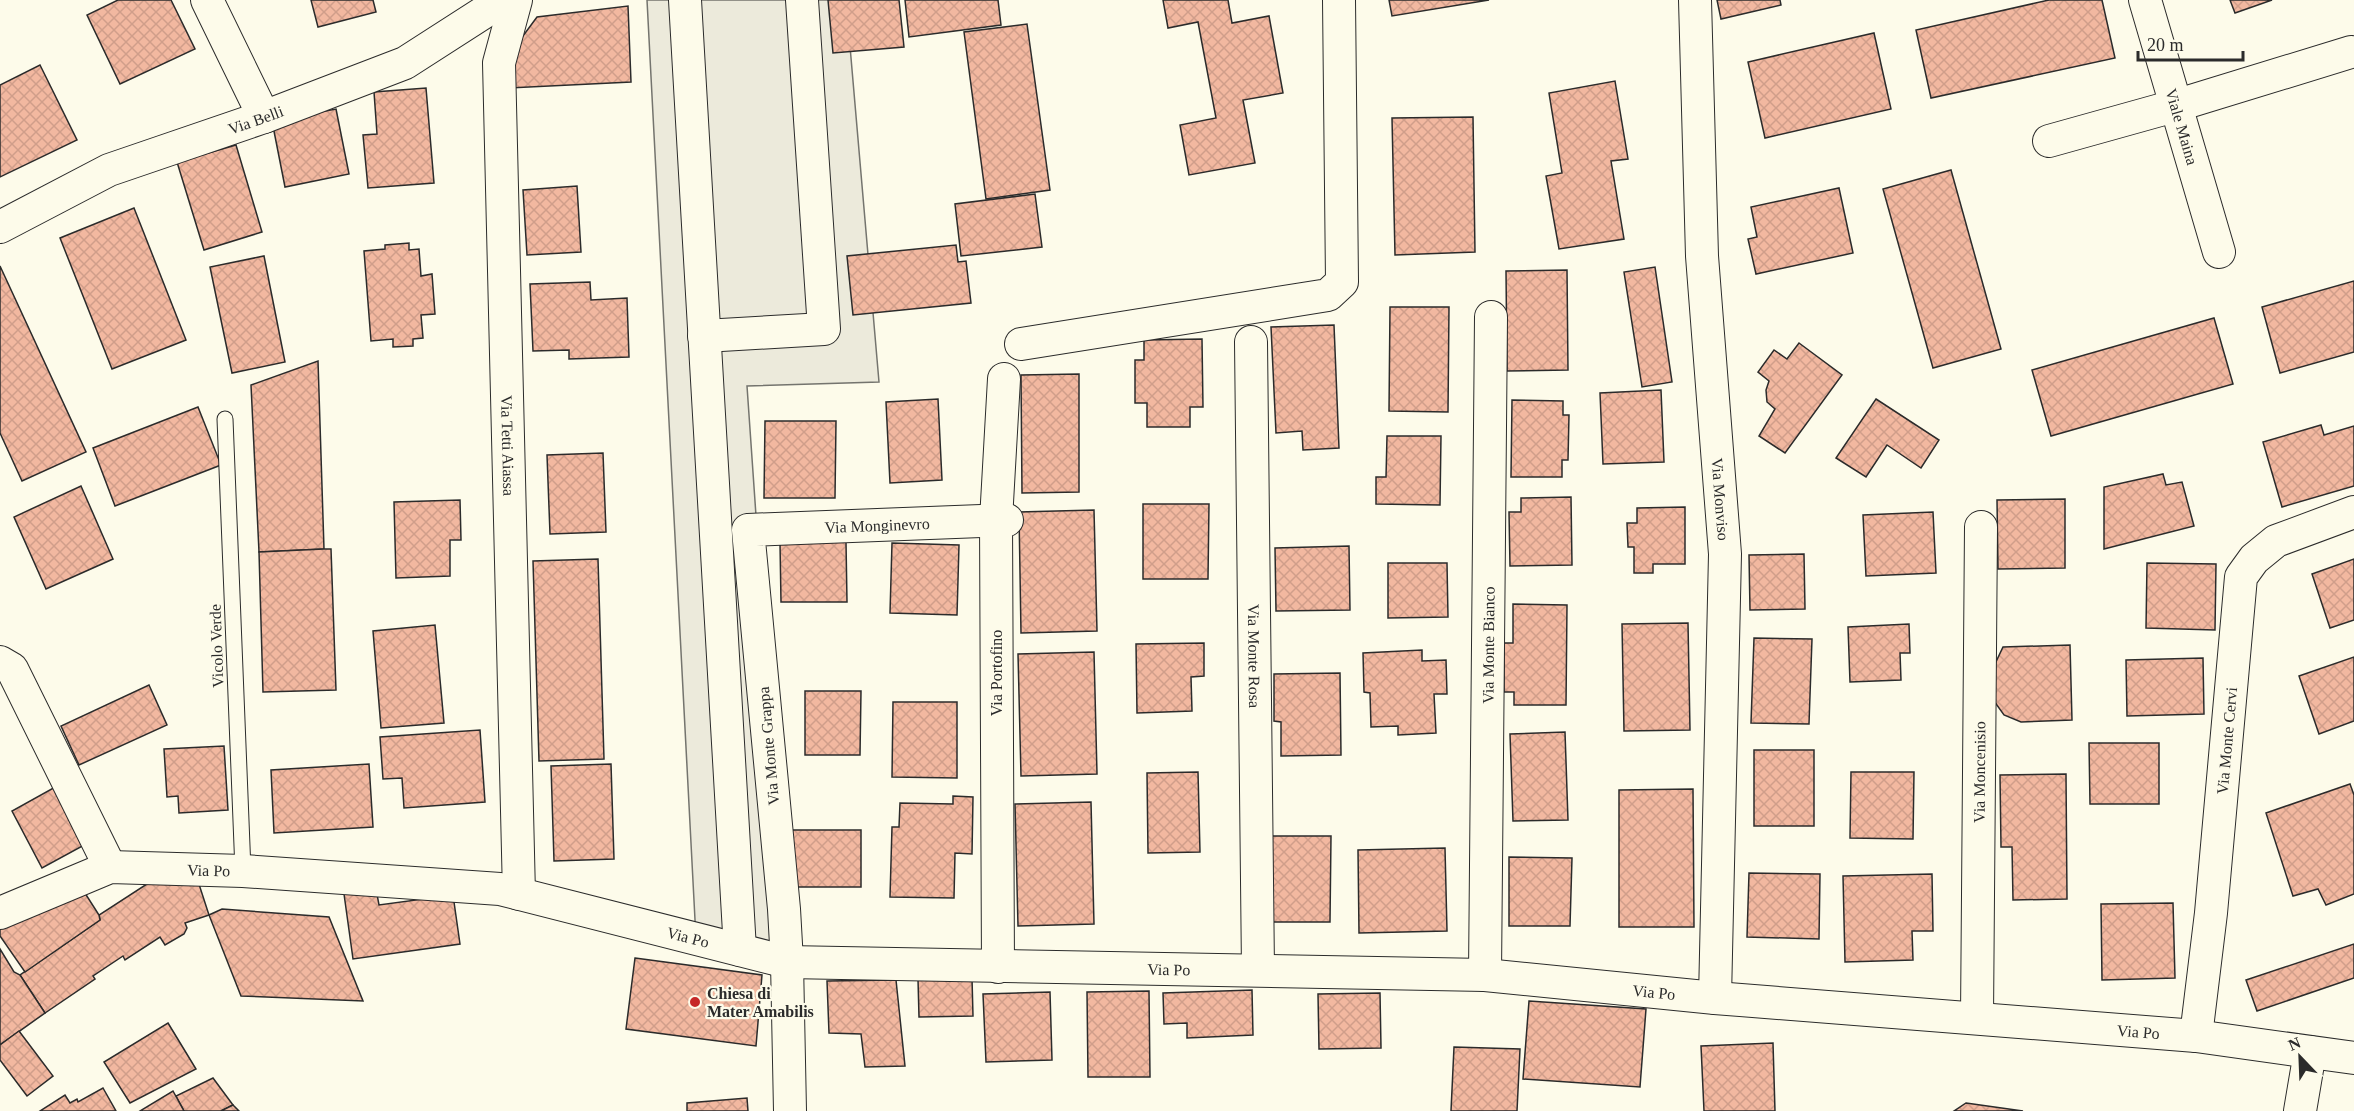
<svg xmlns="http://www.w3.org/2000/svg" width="2354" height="1111" viewBox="0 0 2354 1111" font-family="Georgia,serif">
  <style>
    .parking { fill: #eceadb; stroke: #74746e; stroke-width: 1.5 }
    .building { fill: url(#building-cross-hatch); stroke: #2b2b2b; stroke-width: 1.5 }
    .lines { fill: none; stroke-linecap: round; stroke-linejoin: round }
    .service-casing { stroke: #2b2b2b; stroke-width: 17 }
    .minor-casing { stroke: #2b2b2b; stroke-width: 34 }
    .service { stroke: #fdfbea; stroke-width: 15 }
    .minor { stroke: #fdfbea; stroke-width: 32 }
    .poi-dot { fill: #c62828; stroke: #fdfbea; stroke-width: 2 }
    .labels { text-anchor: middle; stroke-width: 4.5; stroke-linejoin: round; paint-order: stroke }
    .street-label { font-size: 16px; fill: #2b2b2b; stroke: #fdfbea }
    .poi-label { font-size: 16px; font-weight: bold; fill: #2b2b2b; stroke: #fdfbea; text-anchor: start }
  </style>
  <defs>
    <pattern id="building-cross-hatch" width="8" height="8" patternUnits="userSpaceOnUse" patternTransform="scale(1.5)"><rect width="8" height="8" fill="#f2b8a0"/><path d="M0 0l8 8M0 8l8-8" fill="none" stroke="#d09e8a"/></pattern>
  </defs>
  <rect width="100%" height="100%" fill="#fdfbea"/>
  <!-- parking -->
  <polygon class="parking" points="647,0 846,0 879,382 747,386 787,962 696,939"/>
  <!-- building -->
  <g class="building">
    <polygon points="118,0 171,0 195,49 120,84 87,15"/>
    <polygon points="311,0 373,0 376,12 318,27"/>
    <polygon points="828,0 899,0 904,47 833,53"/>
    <polygon points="905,0 998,0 1001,25 909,37"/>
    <polygon points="1163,0 1228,0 1232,23 1269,16 1283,93 1243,100 1255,163 1189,175 1180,125 1216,118 1198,22 1168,28"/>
    <polygon points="1389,0 1489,0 1392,16"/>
    <polygon points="1717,0 1780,0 1781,5 1721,19"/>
    <polygon points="2049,0 2102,0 2115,58 1931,98 1916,30"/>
    <polygon points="2230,0 2272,0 2235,13"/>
    <polygon points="628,6 631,82 509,88 517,44 537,17"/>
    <polygon points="1027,24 1050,190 986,199 964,32"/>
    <polygon points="1874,33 1891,109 1765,138 1748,62"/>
    <polygon points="40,65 77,140 0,177 0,85"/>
    <polygon points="1615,81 1628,159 1611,161 1624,239 1559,249 1546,176 1562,173 1549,93"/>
    <polygon points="426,88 434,183 368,188 363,135 377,134 374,92"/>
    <polygon points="336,109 349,174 285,187 272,121"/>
    <polygon points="1473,117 1475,252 1395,255 1392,118"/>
    <polygon points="236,145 262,232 204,250 177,162"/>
    <polygon points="1951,170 2001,349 1933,368 1883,189"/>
    <polygon points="577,186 581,252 527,255 523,190"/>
    <polygon points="1839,188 1853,253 1756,274 1748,239 1757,237 1751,207"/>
    <polygon points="1035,194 1042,247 961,256 955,204"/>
    <polygon points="134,208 186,340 112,369 60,238"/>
    <polygon points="409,243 409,250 419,249 421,276 432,274 435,314 421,315 423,338 413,339 413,346 393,347 393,339 371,341 364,251 385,249 385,245"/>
    <polygon points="956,245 958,262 966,261 971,303 853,315 847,256"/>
    <polygon points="264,256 285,362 232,373 210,267"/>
    <polygon points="0,266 86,452 22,481 0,433"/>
    <polygon points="1655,267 1672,382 1642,387 1624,272"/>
    <polygon points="1567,270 1568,370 1507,371 1506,271"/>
    <polygon points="2354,281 2354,352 2280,373 2262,307"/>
    <polygon points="590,282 591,300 627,298 629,357 569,359 569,350 533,351 530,284"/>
    <polygon points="1390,307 1449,307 1448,412 1389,411"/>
    <polygon points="2214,318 2233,384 2051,436 2032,370"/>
    <polygon points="1334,325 1339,448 1303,450 1302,431 1276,433 1271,327"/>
    <polygon points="1202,339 1203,407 1190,407 1190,427 1147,427 1147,403 1135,403 1135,360 1144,360 1144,340"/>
    <polygon points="1799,343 1842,375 1785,453 1759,436 1775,409 1767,402 1766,390 1769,381 1758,372 1774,350 1787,359"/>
    <polygon points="318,361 324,549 259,552 251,385"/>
    <polygon points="1079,374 1079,492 1022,493 1021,375"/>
    <polygon points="1661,390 1664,462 1603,464 1600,393"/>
    <polygon points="938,399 942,480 890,483 886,402"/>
    <polygon points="1876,399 1939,440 1921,468 1887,445 1866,477 1836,458"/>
    <polygon points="1512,400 1563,401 1563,415 1569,415 1568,460 1562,460 1562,477 1511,477"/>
    <polygon points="198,407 221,465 115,506 93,448"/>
    <polygon points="765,421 836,421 835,498 764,498"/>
    <polygon points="2321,425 2324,435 2354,426 2354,486 2282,507 2263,442"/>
    <polygon points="1387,436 1441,436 1440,505 1376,504 1376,477 1386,477"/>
    <polygon points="603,453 606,532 550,534 547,455"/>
    <polygon points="2163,474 2166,485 2182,482 2194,526 2104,549 2104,487"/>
    <polygon points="81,486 113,559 46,589 14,517"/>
    <polygon points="1571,497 1572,565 1510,566 1509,512 1521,512 1521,498"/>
    <polygon points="2065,499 2065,568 1998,569 1997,500"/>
    <polygon points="460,500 461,540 450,540 450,576 396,578 394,502"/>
    <polygon points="1143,504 1209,504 1208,579 1143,579"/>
    <polygon points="1685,507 1685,564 1653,564 1653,573 1634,573 1634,547 1628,547 1627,523 1637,523 1637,508"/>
    <polygon points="1094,510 1097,631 1021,633 1019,512"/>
    <polygon points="1933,512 1936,573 1866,576 1863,515"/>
    <polygon points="846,542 847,602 781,602 780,543"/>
    <polygon points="892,543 959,545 957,615 890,613"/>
    <polygon points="1349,546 1350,610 1276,611 1275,548"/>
    <polygon points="324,549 331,549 336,690 263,692 259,552"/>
    <polygon points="1804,554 1805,609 1750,610 1749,555"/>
    <polygon points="598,559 604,759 539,761 533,561"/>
    <polygon points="2354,559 2354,620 2330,628 2312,574"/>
    <polygon points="1388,563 1447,563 1448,617 1388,618"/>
    <polygon points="2147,563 2216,564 2215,630 2146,628"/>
    <polygon points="1513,604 1567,605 1566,705 1514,705 1514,692 1504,692 1504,643 1513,643"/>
    <polygon points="1688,623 1690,730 1624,731 1622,624"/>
    <polygon points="1909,624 1910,653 1900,653 1901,680 1850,682 1848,627"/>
    <polygon points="435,625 444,723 381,728 373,631"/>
    <polygon points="1754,638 1812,639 1809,724 1751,723"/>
    <polygon points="1204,643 1204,676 1191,677 1192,711 1137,713 1136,644"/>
    <polygon points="2070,645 2072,720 2021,722 2004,715 1994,701 1995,664 2003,647"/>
    <polygon points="1422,650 1422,661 1446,660 1447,694 1434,694 1436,733 1398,735 1398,726 1371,727 1370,693 1364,692 1363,653"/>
    <polygon points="1094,652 1097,774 1021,776 1018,654"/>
    <polygon points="2354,657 2354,721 2319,734 2299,676"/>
    <polygon points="2203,658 2204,714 2127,716 2126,660"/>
    <polygon points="1340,673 1341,755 1281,756 1281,722 1274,721 1274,674"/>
    <polygon points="149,685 167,725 79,765 61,726"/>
    <polygon points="805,691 861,691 860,755 805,755"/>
    <polygon points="893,702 957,702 957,778 892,777"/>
    <polygon points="480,730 485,802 404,808 402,778 383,779 380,737"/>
    <polygon points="1565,732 1568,820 1513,821 1510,734"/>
    <polygon points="2089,743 2159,743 2159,804 2090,804"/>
    <polygon points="224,746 228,810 179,813 178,796 167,797 164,749"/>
    <rect x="1754" y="750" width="60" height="76"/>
    <polygon points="369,764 373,827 274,833 271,770"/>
    <polygon points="611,764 614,859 554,861 551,766"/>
    <polygon points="1198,772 1200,852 1148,853 1147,773"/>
    <polygon points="1851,772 1914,772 1913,839 1850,838"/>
    <polygon points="2066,774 2067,899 2013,900 2012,847 2001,847 2000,775"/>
    <polygon points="2350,784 2354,795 2354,894 2326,905 2318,889 2293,896 2266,813"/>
    <polygon points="57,786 88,843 42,868 12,811"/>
    <polygon points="1693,789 1694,927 1619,927 1619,790"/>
    <polygon points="953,796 973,797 972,854 955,853 954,898 890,897 892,827 899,827 900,803 953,804"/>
    <polygon points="1091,802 1094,924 1018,926 1015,804"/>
    <rect x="791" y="830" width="70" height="57"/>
    <polygon points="1272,836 1331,836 1330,922 1272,922"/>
    <polygon points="1445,848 1447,931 1359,933 1358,850"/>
    <polygon points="1509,857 1572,858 1570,926 1509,926"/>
    <polygon points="1749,873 1820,874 1819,939 1747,937"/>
    <polygon points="1932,874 1933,931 1912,931 1913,960 1845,962 1843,876"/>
    <polygon points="196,875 209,915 185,923 187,928 184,934 165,945 160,937 125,960 123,956 93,976 95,979 45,1013 20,975 100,920 99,915 150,882"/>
    <polygon points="376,889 379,905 453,895 460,944 353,959 344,894"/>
    <polygon points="83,890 99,915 100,920 25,972 0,936 0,929 20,917"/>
    <polygon points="2173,903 2175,978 2102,980 2101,904"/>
    <polygon points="222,909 329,917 363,1001 241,996 209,915"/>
    <polygon points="2354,944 2354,978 2257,1011 2246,980"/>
    <polygon points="0,949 14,972 20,975 45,1013 0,1045"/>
    <polygon points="635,958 762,975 756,1046 626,1029"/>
    <polygon points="972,978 973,1016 919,1017 918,979"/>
    <polygon points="896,980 905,1066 865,1067 861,1034 829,1033 827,981"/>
    <polygon points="1252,990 1253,1035 1187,1038 1187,1023 1164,1024 1163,993"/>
    <polygon points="1149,991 1150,1077 1088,1077 1087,992"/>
    <polygon points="1050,992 1052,1060 986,1062 983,994"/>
    <polygon points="1380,993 1381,1048 1319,1049 1318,994"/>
    <polygon points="1529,1001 1646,1009 1640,1087 1523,1079"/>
    <polygon points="168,1023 196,1069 130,1103 104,1062"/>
    <polygon points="19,1031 53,1076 27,1096 0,1060 0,1045"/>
    <polygon points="1773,1043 1775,1111 1704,1111 1701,1046"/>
    <polygon points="1454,1047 1520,1049 1517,1111 1451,1111"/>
    <polygon points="213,1078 233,1105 221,1111 184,1111 176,1096"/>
    <polygon points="103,1088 116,1111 40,1111 65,1095 70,1103 77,1099 78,1102"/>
    <polygon points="173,1091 184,1111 140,1111"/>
    <polygon points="747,1098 748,1111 687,1111 687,1103"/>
    <polygon points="1966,1103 2023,1111 1954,1111"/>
    <polygon points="233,1105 239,1111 221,1111"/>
  </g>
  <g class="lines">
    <!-- service casing -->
    <g class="service-casing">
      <polyline id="service" points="225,419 243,871"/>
    </g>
    <!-- minor casing -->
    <g class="minor-casing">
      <g id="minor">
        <polyline points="207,0 264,117"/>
        <path id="s1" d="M516,0L499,63L519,894"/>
        <polyline points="685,0 740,950"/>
        <path id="s2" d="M1695,0L1702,256L1725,554L1715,998"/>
        <path id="s3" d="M2145,0L2219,252"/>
        <polyline points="2049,141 2178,105 2351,52"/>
        <path id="s4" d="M0,227L109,170L264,117L405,63L503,0"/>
        <polyline points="704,336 824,329 802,0"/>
        <path id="s5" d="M1251,342L1258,970"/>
        <polyline points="1021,344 1328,295 1342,282 1339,0"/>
        <polyline points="0,662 12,669 110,867"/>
        <path id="s6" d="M0,913L110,867L243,871L500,889L787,962L1485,975L1715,998L2196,1036L2354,1058"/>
        <polyline points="998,967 996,520 1004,379"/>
        <path id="s7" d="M1485,975L1491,317"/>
        <path id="s8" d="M1977,1018L1981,527"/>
        <path id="s9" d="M2196,1036L2211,913L2241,577L2254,559L2276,541L2354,512"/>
        <path id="s10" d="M790,1111L787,962L784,909L748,530L1007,520"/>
        <polyline points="2300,1111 2310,1052"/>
      </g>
    </g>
    <!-- service -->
    <use href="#service" class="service"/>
    <!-- minor -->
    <use href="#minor" class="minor"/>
  </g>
  <!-- markers -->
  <circle class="poi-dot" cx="695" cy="1002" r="6"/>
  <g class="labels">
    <!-- street labels -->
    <g class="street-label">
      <text dy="6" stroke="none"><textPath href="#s4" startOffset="278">Via Belli</textPath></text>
      <text dy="6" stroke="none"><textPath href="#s3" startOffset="132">Viale Maina</textPath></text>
      <text dy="6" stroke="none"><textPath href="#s1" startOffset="448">Via Tetti Aiassa</textPath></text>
      <text dy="6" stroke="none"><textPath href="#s2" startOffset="500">Via Monviso</textPath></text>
      <text dy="6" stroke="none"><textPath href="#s10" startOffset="712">Via Monginevro</textPath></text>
      <text transform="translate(216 646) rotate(-92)" y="6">Vicolo Verde</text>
      <text dy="6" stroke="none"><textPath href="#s7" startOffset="330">Via Monte Bianco</textPath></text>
      <text dy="6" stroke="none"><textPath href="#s5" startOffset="314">Via Monte Rosa</textPath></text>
      <text transform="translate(996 673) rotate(-90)" y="6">Via Portofino</text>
      <text dy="6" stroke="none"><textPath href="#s9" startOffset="297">Via Monte Cervi</textPath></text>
      <text transform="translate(768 746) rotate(-95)" y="6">Via Monte Grappa</text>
      <text dy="6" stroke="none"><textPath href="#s8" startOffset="246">Via Moncenisio</textPath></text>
      <text dy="6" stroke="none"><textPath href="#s6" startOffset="218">Via Po</textPath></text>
      <text dy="6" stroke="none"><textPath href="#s6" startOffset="704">Via Po</textPath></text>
      <text dy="6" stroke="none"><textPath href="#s6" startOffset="1188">Via Po</textPath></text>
      <text dy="6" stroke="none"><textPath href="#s6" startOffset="1674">Via Po</textPath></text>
      <text dy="6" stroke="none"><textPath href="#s6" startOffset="2160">Via Po</textPath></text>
    </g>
    <!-- poi labels -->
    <g class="poi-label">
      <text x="707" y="999">Chiesa di<tspan x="707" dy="18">Mater Amabilis</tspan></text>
    </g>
  </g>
  <!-- north arrow -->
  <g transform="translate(2300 1057) rotate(337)" stroke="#fdfbea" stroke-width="4.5" paint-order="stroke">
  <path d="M0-4.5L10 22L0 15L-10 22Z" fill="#2b2b2b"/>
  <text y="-9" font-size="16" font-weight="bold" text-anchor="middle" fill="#2b2b2b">N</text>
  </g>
  <!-- scale -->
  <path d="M2138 51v9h105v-9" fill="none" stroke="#2b2b2b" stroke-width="3"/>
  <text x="2147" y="51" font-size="18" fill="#2b2b2b" stroke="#fdfbea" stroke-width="4.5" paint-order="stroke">20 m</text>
</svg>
